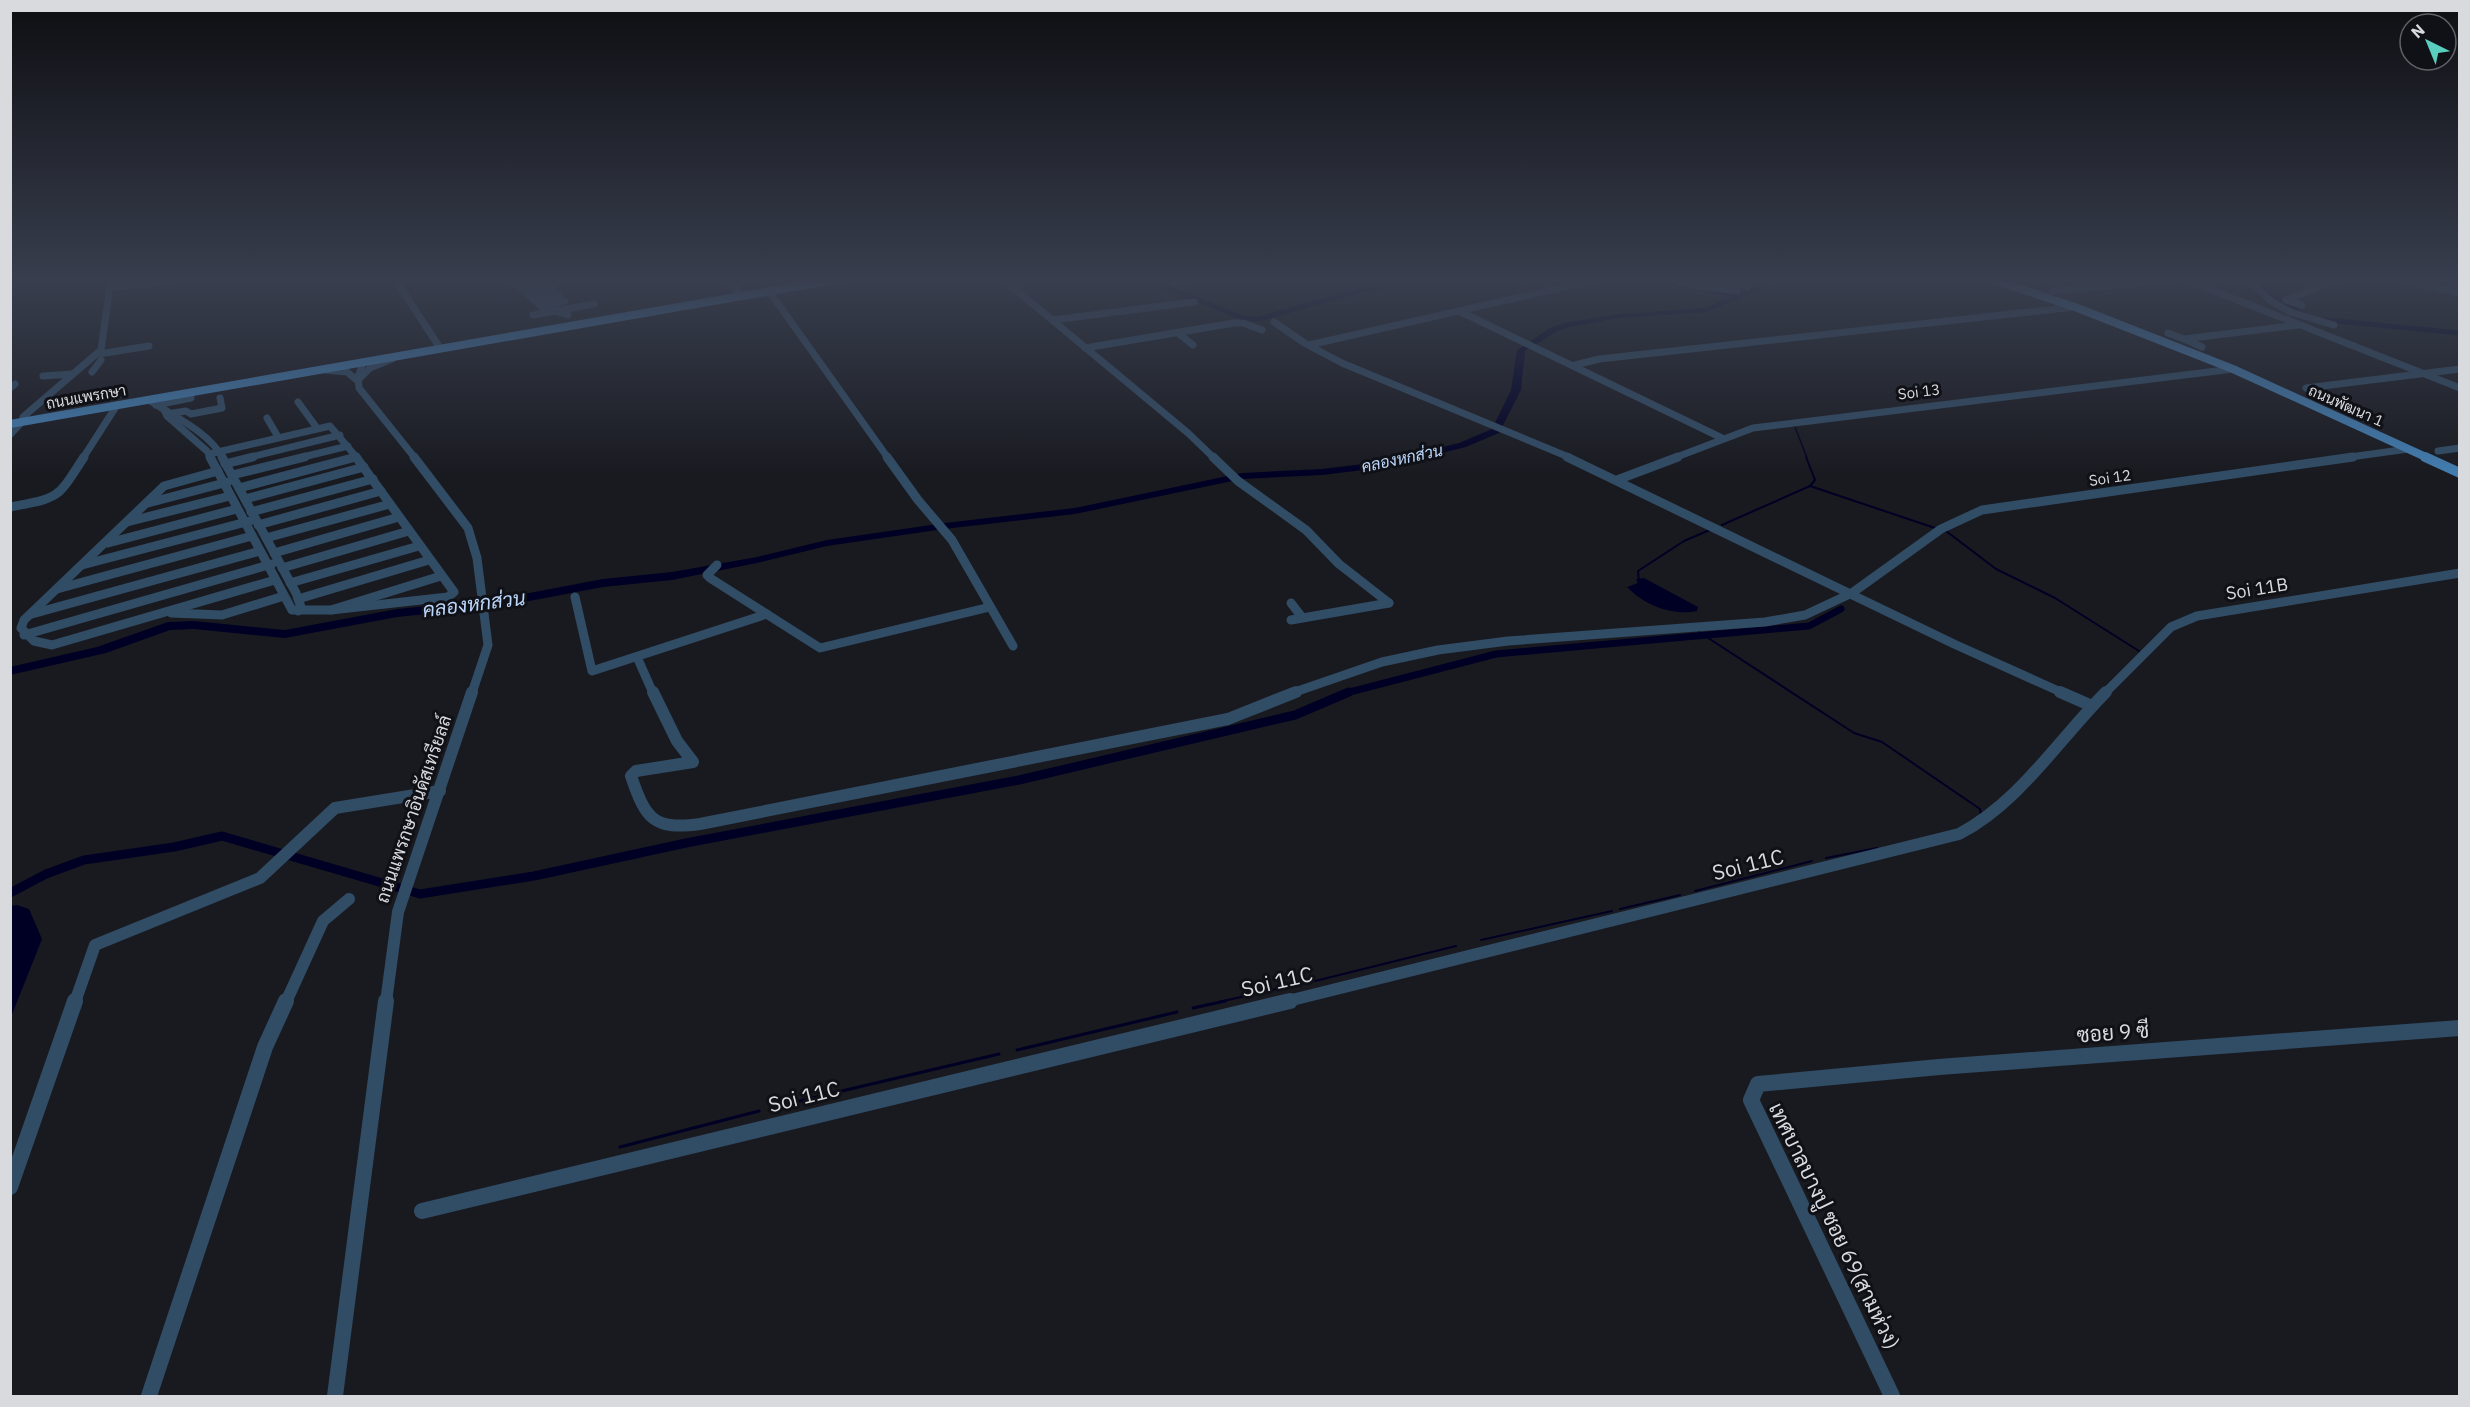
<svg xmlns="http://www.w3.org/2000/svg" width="2470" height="1407" viewBox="0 0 2470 1407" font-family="'IBM Plex Sans',Sarabun,sans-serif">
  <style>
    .water { fill: #000024 }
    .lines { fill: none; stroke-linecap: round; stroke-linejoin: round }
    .stream-far2 { stroke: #000024; stroke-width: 1.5 }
    .stream-far1 { stroke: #000024; stroke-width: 2 }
    .stream { stroke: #000024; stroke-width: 3 }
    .canal-far2 { stroke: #000024; stroke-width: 5 }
    .canal-far1 { stroke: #000024; stroke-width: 7 }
    .canal { stroke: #000024; stroke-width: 9 }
    .river { fill: #000024; fill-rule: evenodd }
    .minor-far3 { stroke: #314c65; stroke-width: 7 }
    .minor-far2 { stroke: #314c65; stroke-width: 9 }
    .minor-far1 { stroke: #314c65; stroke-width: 12 }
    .minor { stroke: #314c65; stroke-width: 16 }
    .major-far1 { stroke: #427db0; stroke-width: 8 }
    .major { stroke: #427db0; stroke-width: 10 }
    .labels { text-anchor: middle; stroke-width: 6; stroke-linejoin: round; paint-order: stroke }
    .far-street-label { font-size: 15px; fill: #d9dade; stroke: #101117 }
    .far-water-label { font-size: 16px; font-style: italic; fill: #bcd7fc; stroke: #101117 }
    .street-label { font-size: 18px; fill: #d9dade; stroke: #101117 }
    .water-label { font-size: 20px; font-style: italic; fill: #bcd7fc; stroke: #101117 }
    .near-street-label { font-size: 21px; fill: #d9dade; stroke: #101117 }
  </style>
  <rect width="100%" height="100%" fill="#191a20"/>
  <!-- water -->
  <g class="water">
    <polygon points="1905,279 1987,279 1999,283 1927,289"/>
    <path d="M1644,578L1698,607L1697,611C1673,616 1645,606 1627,587L1638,583L1636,579Z"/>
    <polygon points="17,905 29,909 42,939 11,1017 11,906"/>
  </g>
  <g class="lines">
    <!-- stream-far2 -->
    <polyline class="stream-far2" points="1795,427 1807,458"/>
    <!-- stream-far1 -->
    <g class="stream-far1">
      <polyline points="1806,457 1815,480 1810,486"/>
      <polyline points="1722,525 1810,486 1935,528"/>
      <polyline points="1946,531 1996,569 2055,598 2139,651"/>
      <polyline points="1639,583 1638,571 1684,541 1712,529"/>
      <polyline points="1699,632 1854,733 1882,742 1980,809 1981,815"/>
      <polyline points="1826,858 1877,848"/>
      <polyline points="1695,891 1812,861"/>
      <polyline points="1620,909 1680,895"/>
      <polyline points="1481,940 1612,911"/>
      <polyline points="1315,981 1456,946"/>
      <polyline points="1219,1002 1299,984"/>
    </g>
    <!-- stream -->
    <g class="stream">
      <polyline points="1193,1008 1225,1001"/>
      <polyline points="1017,1050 1177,1012"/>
      <polyline points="778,1106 999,1054"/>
      <polyline points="620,1147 759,1111"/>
    </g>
    <!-- canal-far2 -->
    <g class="canal-far2">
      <polyline points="1146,279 1243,318 1258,319 1362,290 1429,279"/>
      <polyline points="1654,279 1686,286"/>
      <polyline points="2242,279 2265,284 2262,291 2302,314"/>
      <polyline points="1716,291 1740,295"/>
      <polyline points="2326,320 2460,333"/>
    </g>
    <!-- canal-far1 -->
    <polyline class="canal-far1" points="1346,693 1496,654 1809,626 1841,609"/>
    <!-- canal -->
    <polyline class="canal" points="10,893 46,874 84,860 174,847 222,836 420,894 534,876 686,843 1019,780 1295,715 1349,692"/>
    <!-- river -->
    <polygon class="river" points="1779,279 1790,279 1759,290 1707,312 1619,318 1569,327 1556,332 1525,351 1521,390 1499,433 1466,447 1380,468 1322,475 1242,479 1075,514 944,529 827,546 757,563 672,580 603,587 497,607 397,617 285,638 194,629 170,630 106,653 10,675 10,667 97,647 168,622 194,621 285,630 397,609 497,599 603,579 672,572 757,557 827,540 945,523 1075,508 1242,473 1322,469 1380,462 1459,443 1492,429 1511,390 1517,350 1550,328 1564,323 1619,314 1705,308 1753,286"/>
    <!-- minor-far3 -->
    <g class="minor-far3">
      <polyline points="395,279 438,345"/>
      <polyline points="516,279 515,282 542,307 568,315"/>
      <polyline points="728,279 739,292"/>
      <polyline points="1003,279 1188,433 1214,458"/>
      <polyline points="1681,279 1678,282 1737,291"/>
      <polyline points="1728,279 1748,287"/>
      <polyline points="1761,279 1769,282"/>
      <polyline points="2184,279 2460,388"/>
      <polyline points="2229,279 2254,285 2271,301 2290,312 2334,325"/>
      <polyline points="2402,279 2460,293"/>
      <polyline points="1173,283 1189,279"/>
      <polyline points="1705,284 1728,279"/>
      <polyline points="110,288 177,279"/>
      <polyline points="522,288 548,282"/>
      <polyline points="769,291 888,458"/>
      <polyline points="2052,291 2174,279"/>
      <polyline points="528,294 553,289"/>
      <polyline points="534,300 560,295"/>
      <polyline points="2286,300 2338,279"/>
      <polyline points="2286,300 2302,305"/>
      <polyline points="541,306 565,301"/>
      <polyline points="1459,311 1722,438"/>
      <polyline points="533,315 594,304"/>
      <polyline points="1053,320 1194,302"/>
      <polyline points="1274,322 1306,344 1342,363 1571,458"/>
      <polyline points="1178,333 1193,345"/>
      <polyline points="2168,333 2184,339"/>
      <polyline points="1309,345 1600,279"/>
      <polyline points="2202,347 2184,339 2298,325"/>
      <polyline points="1085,348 1234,323 1243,323 1262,330"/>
      <polyline points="99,354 149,346"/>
      <polyline points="363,363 358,377 359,388 415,458"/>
      <polyline points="1575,365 1599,359 2075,307"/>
      <polyline points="325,370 347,372 358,381"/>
      <polyline points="92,372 101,360"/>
      <polyline points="43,376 72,374"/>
      <polyline points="360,378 370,368 392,359"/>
      <polyline points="10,388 15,384"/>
      <polyline points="2313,391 2306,388 2460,369"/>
      <path d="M149,400C174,417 208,431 223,458"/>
      <polyline points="298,402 317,428"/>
      <polyline points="156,405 191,398"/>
      <polyline points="164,410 167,416 207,451 211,458"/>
      <polyline points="173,413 186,411 191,414 222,408 220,398"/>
      <polyline points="23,417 101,350 111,279"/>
      <polyline points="267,418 278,437"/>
      <polyline points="10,435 22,422"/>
      <polyline points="2438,451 2460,448"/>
      <polyline points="209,454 330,426 357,458"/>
      <polyline points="83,458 117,405"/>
      <polyline points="247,458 340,435"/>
      <polyline points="299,458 348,446"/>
      <polyline points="351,458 356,457"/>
      <polyline points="1674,458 1753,428 2233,369"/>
      <polyline points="2343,458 2408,449"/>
    </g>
    <!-- minor-far2 -->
    <g class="minor-far2">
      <polyline points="210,457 292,610 331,610 441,576"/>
      <polyline points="222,457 296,593 301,607 298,611"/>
      <polyline points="414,457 468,528 477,558 488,645 472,693"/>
      <polyline points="887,457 918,500 952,540 1013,646"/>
      <polyline points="1213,457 1238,481 1306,530 1339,564 1389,603"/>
      <polyline points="1567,457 1954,644 2063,693"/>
      <polyline points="225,464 253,457"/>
      <polyline points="218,471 164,486 24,620 21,628 34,641 52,645 275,580"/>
      <polyline points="232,475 305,457"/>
      <polyline points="1617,480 1678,457"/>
      <polyline points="239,488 356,457"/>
      <polyline points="245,499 364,467"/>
      <polyline points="148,503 228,482"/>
      <path d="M10,507C61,497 56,500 84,457"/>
      <polyline points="251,512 373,479"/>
      <polyline points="127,522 230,496"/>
      <polyline points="258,525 381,491"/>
      <polyline points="266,538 390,504"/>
      <polyline points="108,543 237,509"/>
      <polyline points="274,553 399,517"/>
      <polyline points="82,565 250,521"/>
      <polyline points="717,565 707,575 710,578 820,648 990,607"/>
      <polyline points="282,568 409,531"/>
      <polyline points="290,583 419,546"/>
      <polyline points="57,589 252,536"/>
      <polyline points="575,597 592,671 767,614"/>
      <polyline points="298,599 429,560"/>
      <polyline points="1291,603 1301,616"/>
      <polyline points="331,610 448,597 454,592 356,457"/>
      <polyline points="171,613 222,615 284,596"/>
      <polyline points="32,614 260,551"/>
      <polyline points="1291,620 1389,603"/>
      <polyline points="24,635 272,564"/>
      <polyline points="637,657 653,693"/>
      <polyline points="1292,693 1382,662 1438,650 1508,641 1765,622 1805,615 1852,593 1941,529 1982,510 2353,457"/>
      <polyline points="2105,693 2171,627 2197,616 2460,573"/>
    </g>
    <!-- minor-far1 -->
    <g class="minor-far1">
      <path d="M653,692L677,741L693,762L636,771L631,776C646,820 654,830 700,824L1228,719L1296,692"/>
      <polyline points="2060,692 2092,706"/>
      <polyline points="75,1002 95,945 260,878 335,808 440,791"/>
      <polyline points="286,1002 323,921 349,899"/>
      <polyline points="386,1002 398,912 472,692"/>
      <path d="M1284,1002L1959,834C2019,803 2059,739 2106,692"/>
    </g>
    <!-- minor -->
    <g class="minor">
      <polyline points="10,1187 75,1001"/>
      <polyline points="422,1211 1290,1001"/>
      <polyline points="149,1396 265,1047 286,1001"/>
      <polyline points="335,1396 386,1001"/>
      <polyline points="1892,1396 1751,1100 1758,1084 1939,1067 2460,1028"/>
    </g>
    <!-- major-far1 -->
    <g class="major-far1">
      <polyline points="1991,279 2075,307 2233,369 2428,458"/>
      <polyline points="10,424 839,279"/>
    </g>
    <!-- major -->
    <polyline class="major" points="2425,457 2460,473"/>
  </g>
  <!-- sky -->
  <linearGradient id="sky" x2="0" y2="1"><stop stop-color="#0e0e12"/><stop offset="0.59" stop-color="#383e4e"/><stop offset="1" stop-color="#383e4e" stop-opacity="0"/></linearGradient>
  <rect width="2470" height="476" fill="url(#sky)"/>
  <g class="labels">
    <!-- far-street labels -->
    <g class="far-street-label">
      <text transform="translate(1919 392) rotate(-7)" y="5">Soi 13</text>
      <text transform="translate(86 397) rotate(-10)" y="5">ถนนแพรกษา</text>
      <text transform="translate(2346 406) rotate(24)" y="5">ถนนพัฒนา 1</text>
      <text transform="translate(2110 478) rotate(-8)" y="5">Soi 12</text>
    </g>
    <!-- far-water labels -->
    <g class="far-water-label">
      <text transform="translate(1402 458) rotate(-12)" y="6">คลองหกส่วน</text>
    </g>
    <!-- street labels -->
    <g class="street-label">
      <text transform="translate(2257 589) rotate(-9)" y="6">Soi 11B</text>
      <text transform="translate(414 809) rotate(-71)" y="6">ถนนแพรกษาอินดัสเทรียลล์</text>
    </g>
    <!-- water labels -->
    <g class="water-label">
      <text transform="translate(474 604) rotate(-7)" y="7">คลองหกส่วน</text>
    </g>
    <!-- near-street labels -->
    <g class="near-street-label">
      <text transform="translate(1748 865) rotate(-14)" y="7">Soi 11C</text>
      <text transform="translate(1277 982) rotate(-13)" y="7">Soi 11C</text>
      <text transform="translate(2113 1033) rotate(-4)" y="7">ซอย 9 ซี</text>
      <text transform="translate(804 1097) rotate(-14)" y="7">Soi 11C</text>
      <text transform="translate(1834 1226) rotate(64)" y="7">เทศบาลบางปู ซอย 69(สามห่วง)</text>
    </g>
  </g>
  <!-- border -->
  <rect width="2470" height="1407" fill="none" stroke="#d9dade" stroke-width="24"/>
  <!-- north arrow -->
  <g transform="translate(2428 42) rotate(317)"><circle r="28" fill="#101117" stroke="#606167" stroke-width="1.5"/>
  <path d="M0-4.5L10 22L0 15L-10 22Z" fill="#59cebf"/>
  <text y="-9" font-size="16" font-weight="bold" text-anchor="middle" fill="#d9dade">N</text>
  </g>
</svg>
